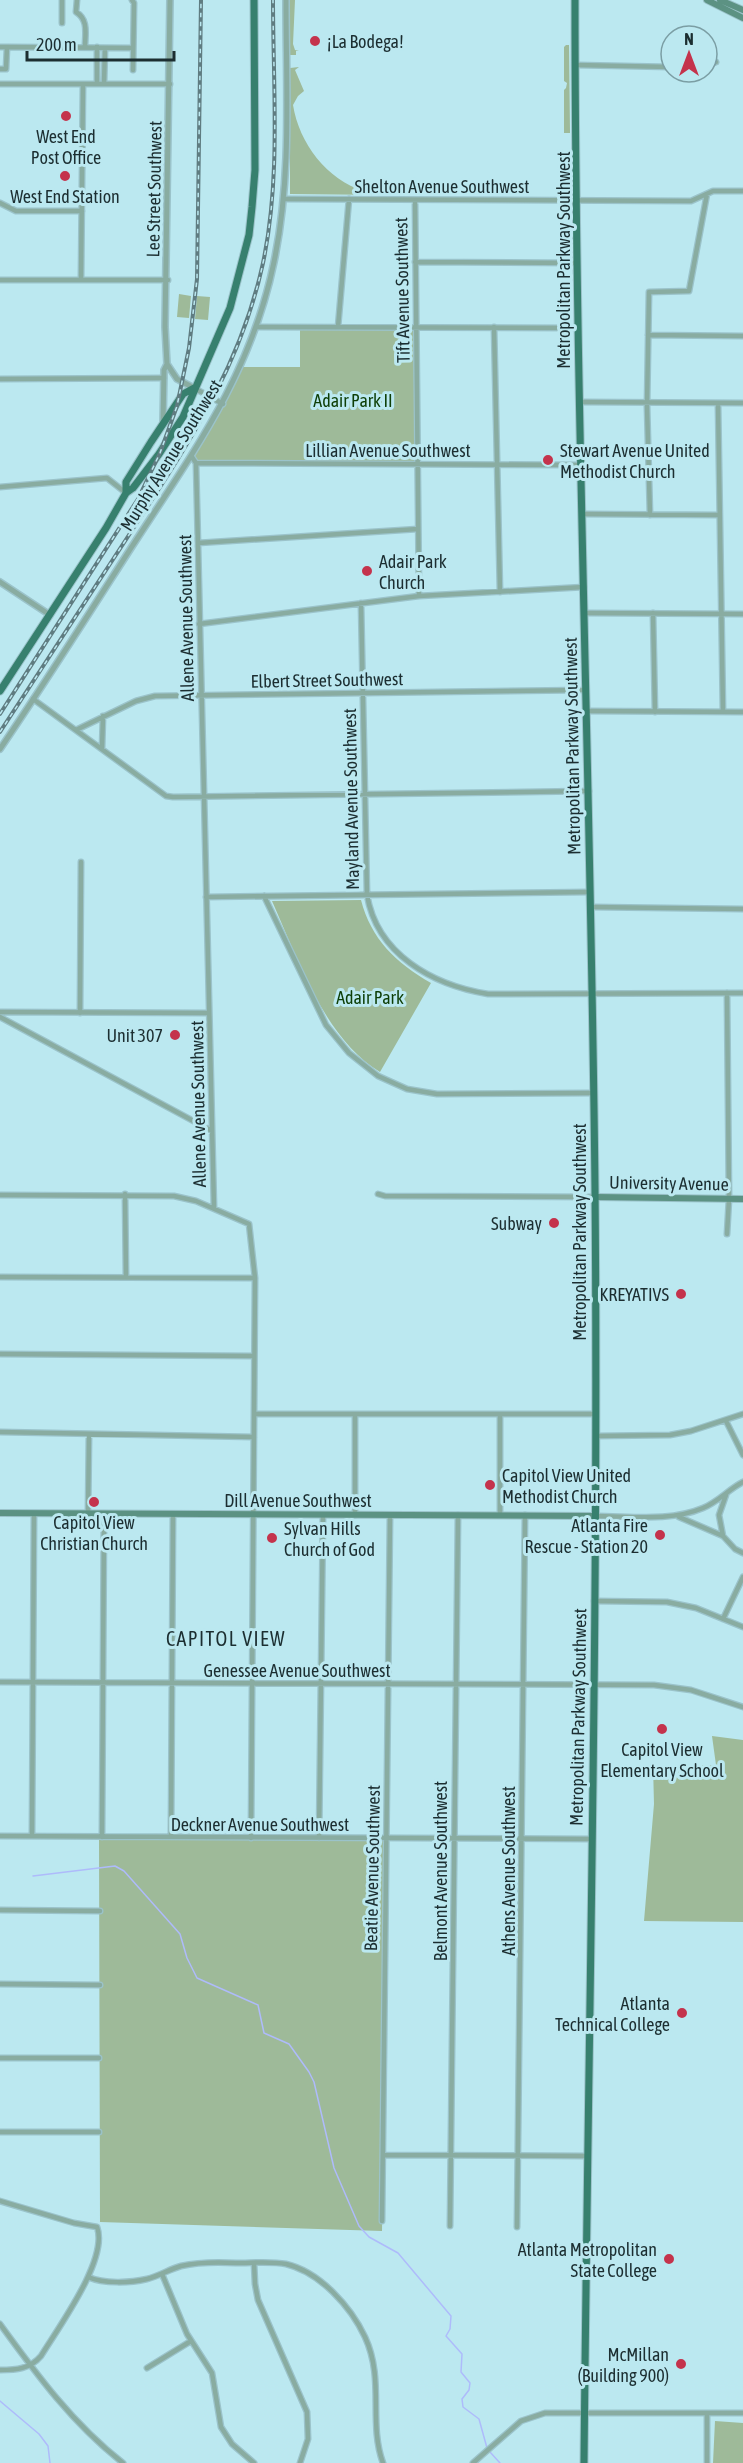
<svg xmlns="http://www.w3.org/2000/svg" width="743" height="2463" font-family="'Asap Condensed',sans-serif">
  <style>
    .green { fill: #9eba99 }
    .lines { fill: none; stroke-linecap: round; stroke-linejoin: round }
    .stream { stroke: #aebbfb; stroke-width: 1.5 }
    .minor-casing { stroke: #9bc3ca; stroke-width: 7 }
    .tertiary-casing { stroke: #9bc3ca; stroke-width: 8 }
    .secondary-casing { stroke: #9bc3ca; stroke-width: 8 }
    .primary-casing { stroke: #9bc3ca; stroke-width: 9 }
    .minor { stroke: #89aca1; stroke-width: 4.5 }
    .tertiary { stroke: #89aca1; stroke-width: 5 }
    .secondary { stroke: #5c9283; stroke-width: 6 }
    .primary { stroke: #37806e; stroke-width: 7 }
    .rail-casing { stroke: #5f7c81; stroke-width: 4 }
    .rail { stroke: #bbe8f0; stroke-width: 1.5; stroke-dasharray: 4.5; stroke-linecap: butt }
    .poi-dot { fill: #c4334c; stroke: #bbe8f0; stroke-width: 2 }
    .labels { text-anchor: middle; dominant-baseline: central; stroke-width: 6; stroke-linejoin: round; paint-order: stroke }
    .poi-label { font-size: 18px; fill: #1c2e31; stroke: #bbe8f0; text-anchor: end }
    .street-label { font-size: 18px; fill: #1c2e31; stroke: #bbe8f0 }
    .park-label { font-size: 18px; fill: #0d3e06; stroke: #bbe8f0 }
    .neighbourhood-label { font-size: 20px; letter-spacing: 1.5px; fill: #1c2e31; stroke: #bbe8f0 }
  </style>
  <rect width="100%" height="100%" fill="#bbe8f0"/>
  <path class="green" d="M290 0H295L293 44 295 50 299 51H296V55H290Z
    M566 45H569L570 133H564V90L566 88 567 83 564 81V47Z
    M299 67 295 70 304 91 298 96 293 105C299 143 327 180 364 191 372 193 380 193 387 195L290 194V68Z
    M179 294 191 296 189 318 177 317Z
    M197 296 210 297 208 320 195 319Z
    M300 327 416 328 418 464 196 463 192 457 241 367H300Z
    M361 900C371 939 396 963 431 983L380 1072C324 1038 298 959 272 901Z
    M712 1736 743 1740V1922L644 1921 654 1804 653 1765H716Z
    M99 1836 388 1840 382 2231 100 2222Z
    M715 2421 743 2423V2463H713Z"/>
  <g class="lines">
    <path class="stream" d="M33 1876 115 1866 124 1871 180 1934 187 1958 197 1978 258 2005 264 2033 289 2044 309 2072 314 2082 334 2168 359 2226 369 2237 398 2253 451 2316 450 2329 446 2336 462 2354 461 2372 470 2383 469 2390 462 2399 463 2407 479 2419 487 2448
      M0 2401 39 2434 48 2446 50 2463
      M490 2452 500 2463"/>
    <defs>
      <path id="minor" d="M77 0 76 12C89 20 85 34 85 47
        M132 0 134 3 133 70
        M62 23V0
        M0 47H7L6 69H0
        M7 47 133 48
        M97 47V84
        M707 64 716 62
        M576 65 671 67
        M0 84H170
        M104 84 105 48
        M284 199 691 201 713 191H743
        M415 200 419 596
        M0 203 16 211H82
        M415 262 577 263
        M0 280H168
        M81 280 83 84
        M257 327 578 328
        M338 327 349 199
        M494 327 500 592
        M648 335 743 336
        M0 379 164 378
        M194 388 223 404
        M579 402 743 403
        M718 403 723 712
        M192 457 196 463 214 1208
        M196 463 580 465
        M0 487 107 478 126 493
        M582 514 719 515
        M650 515 647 406 649 292 689 291 707 194
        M198 543 418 529
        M361 603 367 895C377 954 432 985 488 994L743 993
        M584 613 743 614
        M653 613 655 712
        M199 624 419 596 584 587
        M33 699 166 796 173 797 589 791
        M587 711 743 712
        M76 730 136 701 155 696 586 690
        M102 749 103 716
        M264 896 326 1025 349 1053 378 1076 407 1089 437 1094 594 1093
        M206 897 590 892
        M591 907 743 909
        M0 1012 209 1013
        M80 1013 81 862
        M0 1017 212 1131
        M125 1194 126 1277
        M378 1194 385 1196 595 1197
        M0 1195 174 1196 196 1201 249 1224 255 1278 251 1838
        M727 1234 729 1199 727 993
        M0 1277 255 1278
        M0 1354 254 1356
        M254 1414H595
        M500 1414V1515
        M726 1421 743 1455
        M0 1432 254 1437
        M596 1436 670 1435 691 1431 743 1414
        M88 1514 89 1434
        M355 1515V1414
        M595 1516C630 1516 670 1522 703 1508 718 1502 729 1489 743 1482
        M679 1517 723 1536 735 1549 743 1553
        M723 1536 719 1515 726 1495
        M594 1601 667 1602 696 1608 743 1627
        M723 1619 743 1577
        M0 1682 654 1685 691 1690 743 1707
        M0 1836 591 1839
        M32 1836 34 1514
        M102 1837 104 1514
        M171 1837 173 1514
        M319 1838 323 1515
        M0 1910 100 1911
        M0 1984 100 1985
        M0 2058H99
        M0 2132H99
        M383 2155 587 2156
        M0 2201 74 2223 97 2227C109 2259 58 2328 41 2356 30 2369 16 2370 0 2370
        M382 2221 390 1515
        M450 2226 458 1515
        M517 2227 525 1515
        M254 2263 255 2284 258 2300 307 2412 308 2439 300 2463
        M162 2274 187 2334 212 2373 221 2427 232 2444 254 2463
        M88 2277C104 2284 130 2283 147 2279 159 2276 170 2269 181 2266 199 2262 218 2262 236 2263 252 2263 271 2261 286 2264 320 2272 351 2307 365 2337 385 2380 368 2422 383 2463
        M0 2324C37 2375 73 2424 123 2463
        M147 2368 191 2341
        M473 2463 521 2421 545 2413H743
        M707 2463V2413"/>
      <path id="tertiary" d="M167 364 177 379 194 388
        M163 424 164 370 167 364 165 327 170 0
        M0 582 50 615
        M0 749C45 683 88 615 131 548 192 454 251 375 274 262 292 176 286 87 286 0"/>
      <path id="secondary" d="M707 0 743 18
        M720 0 743 10
        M595 1197 743 1199
        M0 1513 595 1516"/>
      <path id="primary" d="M575 0C575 396 591 792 595 1188 599 1613 588 2038 584 2463
        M126 493V482L151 442 183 394 194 388
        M0 691 106 528 126 493 133 488 159 454 183 417 230 308 249 235 252 207 255 170 254 0"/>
    </defs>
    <use href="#minor" class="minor-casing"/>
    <use href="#tertiary" class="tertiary-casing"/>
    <use href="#secondary" class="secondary-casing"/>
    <use href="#primary" class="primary-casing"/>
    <use href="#minor" class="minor"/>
    <use href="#tertiary" class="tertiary"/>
    <use href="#secondary" class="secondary"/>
    <use href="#primary" class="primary"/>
    <defs>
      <path id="rail" d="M0 714 138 499 160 453 177 406 189 348 197 279 201 0
        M0 732C43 667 85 602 127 538 185 448 240 370 263 263 281 178 273 87 273 0"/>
    </defs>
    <use href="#rail" class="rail-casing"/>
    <use href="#rail" class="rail"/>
  </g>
  <g class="poi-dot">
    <circle cx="315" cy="41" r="6"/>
    <circle cx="66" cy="116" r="6"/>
    <circle cx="65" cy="176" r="6"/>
    <circle cx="548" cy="460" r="6"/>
    <circle cx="367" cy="571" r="6"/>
    <circle cx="175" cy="1035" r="6"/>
    <circle cx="554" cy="1223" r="6"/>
    <circle cx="681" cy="1294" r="6"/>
    <circle cx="490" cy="1485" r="6"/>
    <circle cx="94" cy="1502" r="6"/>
    <circle cx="660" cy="1535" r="6"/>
    <circle cx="272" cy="1538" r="6"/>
    <circle cx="662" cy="1729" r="6"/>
    <circle cx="682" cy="2013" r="6"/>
    <circle cx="669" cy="2259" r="6"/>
    <circle cx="681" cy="2364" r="6"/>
  </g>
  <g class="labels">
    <g class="poi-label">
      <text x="327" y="41" text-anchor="start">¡La Bodega!</text>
      <text x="66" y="136" text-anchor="middle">West End<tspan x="66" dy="21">Post Office</tspan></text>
      <text x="65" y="196" text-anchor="middle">West End Station</text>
      <text x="560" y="450" text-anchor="start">Stewart Avenue United<tspan x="560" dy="21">Methodist Church</tspan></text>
      <text x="379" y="561" text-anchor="start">Adair Park<tspan x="379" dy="21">Church</tspan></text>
      <text x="163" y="1035">Unit 307</text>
      <text x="542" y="1223">Subway</text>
      <text x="669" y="1294">KREYATIVS</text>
      <text x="502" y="1475" text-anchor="start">Capitol View United<tspan x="502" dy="21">Methodist Church</tspan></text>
      <text x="94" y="1522" text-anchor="middle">Capitol View<tspan x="94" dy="21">Christian Church</tspan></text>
      <text x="648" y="1525">Atlanta Fire<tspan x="648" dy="21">Rescue - Station 20</tspan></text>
      <text x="284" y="1528" text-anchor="start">Sylvan Hills<tspan x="284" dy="21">Church of God</tspan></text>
      <text x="662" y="1749" text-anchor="middle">Capitol View<tspan x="662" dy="21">Elementary School</tspan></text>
      <text x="670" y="2003">Atlanta<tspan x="670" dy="21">Technical College</tspan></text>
      <text x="657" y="2249">Atlanta Metropolitan<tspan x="657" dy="21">State College</tspan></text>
      <text x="669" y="2354">McMillan<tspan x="669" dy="21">(Building 900)</tspan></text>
    </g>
    <g class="street-label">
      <text x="442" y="186">Shelton Avenue Southwest</text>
      <text transform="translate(154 189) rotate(-89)">Lee Street Southwest</text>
      <text transform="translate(563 260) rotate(-90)">Metropolitan Parkway Southwest</text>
      <text transform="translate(402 290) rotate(-91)">Tift Avenue Southwest</text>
      <text x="388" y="450">Lillian Avenue Southwest</text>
      <text transform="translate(171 455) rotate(-58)">Murphy Avenue Southwest</text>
      <text transform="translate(186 618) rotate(-91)">Allene Avenue Southwest</text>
      <text transform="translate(327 680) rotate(-1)">Elbert Street Southwest</text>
      <text transform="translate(572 746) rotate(-91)">Metropolitan Parkway Southwest</text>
      <text transform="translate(351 799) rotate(-91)">Mayland Avenue Southwest</text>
      <text transform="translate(198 1104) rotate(-91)">Allene Avenue Southwest</text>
      <text transform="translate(669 1183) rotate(1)">University Avenue</text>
      <text transform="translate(579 1232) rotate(-90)">Metropolitan Parkway Southwest</text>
      <text x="298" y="1500">Dill Avenue Southwest</text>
      <text x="297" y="1670">Genessee Avenue Southwest</text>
      <text transform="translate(578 1717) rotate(-89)">Metropolitan Parkway Southwest</text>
      <text x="260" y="1824">Deckner Avenue Southwest</text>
      <text transform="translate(372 1868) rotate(-89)">Beatie Avenue Southwest</text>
      <text transform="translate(440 1871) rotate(-90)">Belmont Avenue Southwest</text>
      <text transform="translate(508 1871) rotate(-90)">Athens Avenue Southwest</text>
    </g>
    <g class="park-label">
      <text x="353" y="400">Adair Park II</text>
      <text x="370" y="997">Adair Park</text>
    </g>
    <g class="neighbourhood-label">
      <text x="226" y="1638">CAPITOL VIEW</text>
    </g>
  </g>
  <g transform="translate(689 54)"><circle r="28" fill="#bbe8f0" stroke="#7b9ea4" stroke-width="1.5"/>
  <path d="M0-4.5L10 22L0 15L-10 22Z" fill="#c4334c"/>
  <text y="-9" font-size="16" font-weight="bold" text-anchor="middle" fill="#1c2e31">N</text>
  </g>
  <path d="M27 51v9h147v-9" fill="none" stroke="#1c2e31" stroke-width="3"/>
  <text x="36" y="51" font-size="18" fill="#1c2e31" stroke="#bbe8f0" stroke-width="4.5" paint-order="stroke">200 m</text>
</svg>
